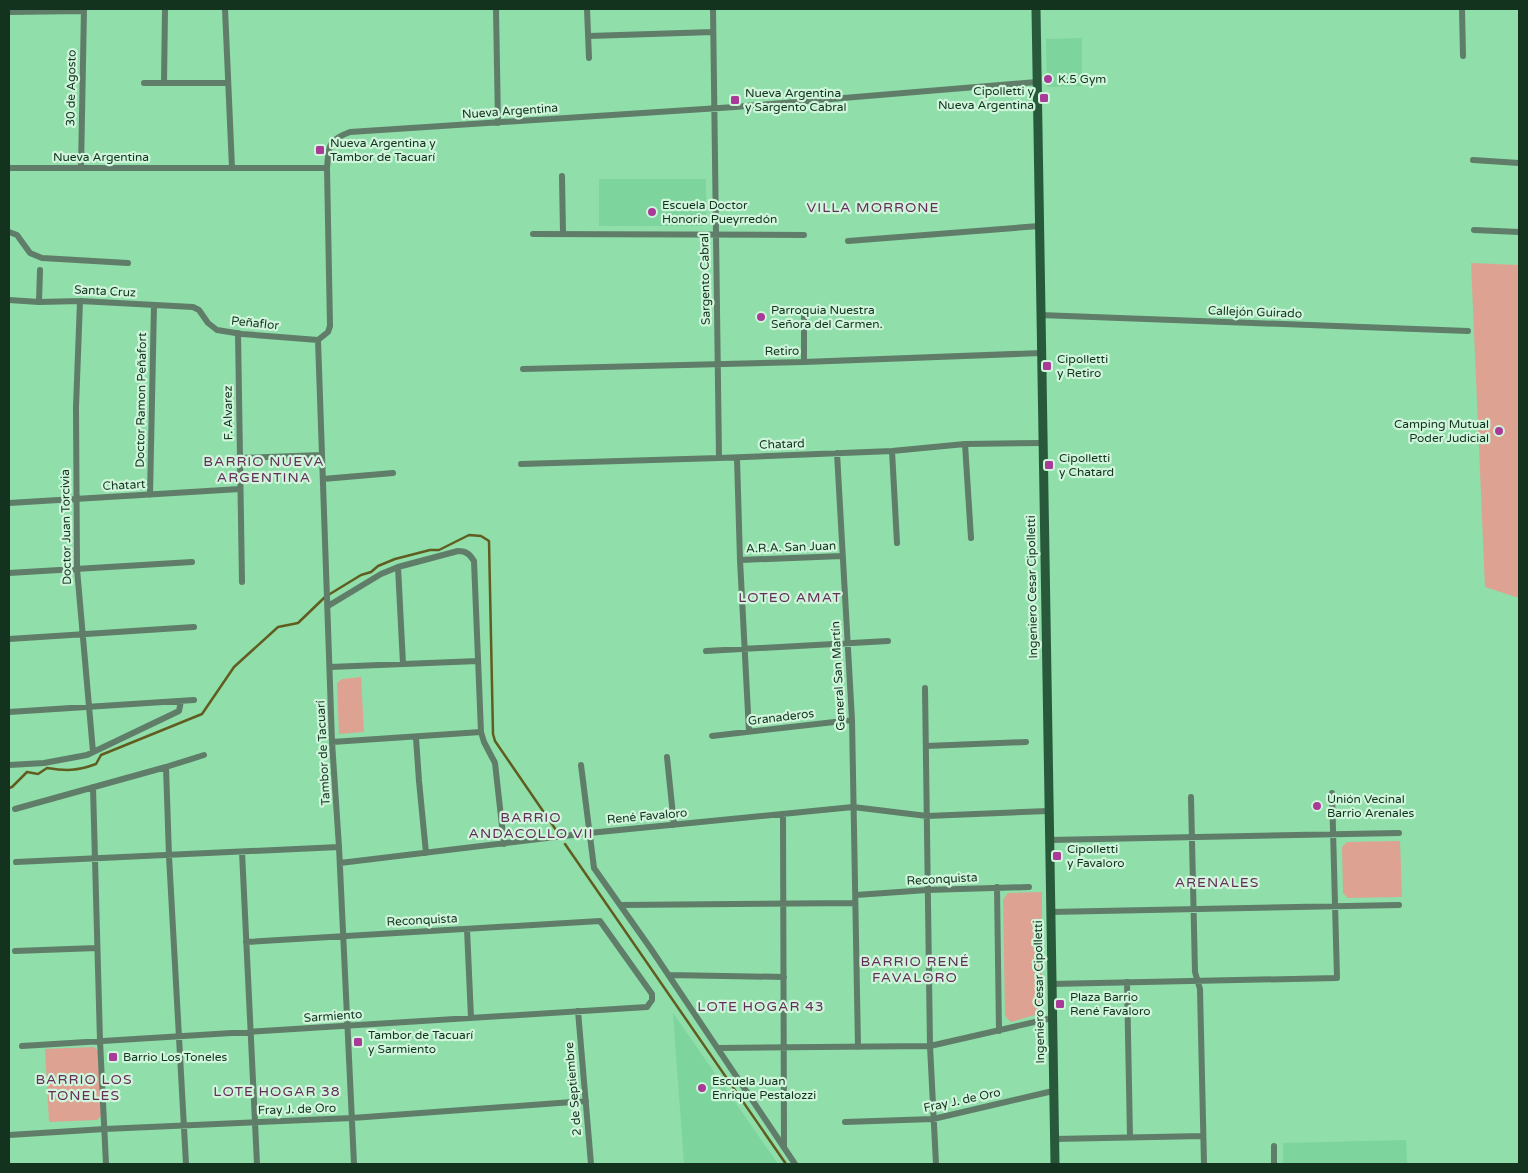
<svg xmlns="http://www.w3.org/2000/svg" width="1528" height="1173" font-family="'Varela Round',sans-serif">
  <style>
    .built { fill: #7dd49c }
    .green { fill: #dea292 }
    .lines { fill: none; stroke-linecap: round; stroke-linejoin: round }
    .stream { stroke: #615d20; stroke-width: 2.5 }
    .street { stroke: #5f7d68; stroke-width: 6 }
    .secondary { stroke: #29593b; stroke-width: 9 }
    .poi-dot { fill: #a93a98; stroke: #cff5da; stroke-width: 2 }
    .labels { text-anchor: middle; dominant-baseline: central; stroke-width: 4.5; stroke-linejoin: round; paint-order: stroke }
    .poi-label { font-size: 12px; fill: #13331f; stroke: #cff5da; text-anchor: start }
    .street-label { font-size: 12px; fill: #13331f; stroke: #cff5da }
    .neighbourhood-label { font-size: 14px; letter-spacing: 1px; fill: #642d5a; stroke: #cff5da }
  </style>
  <rect width="100%" height="100%" fill="#90deaa"/>
  <path class="built" d="M1082 38V86L1047 87 1046 39Z
    M599 179H706V226H599Z
    M673 1013 778 1164H684Z
    M1406 1140 1407 1164H1283V1143Z"/>
  <path class="green" d="M1471 263 1519 265V598L1485 587Z
    M361 677 364 732 339 734 337 683 342 679Z
    M1400 841 1402 897 1348 898 1343 893 1342 847 1347 842Z
    M1042 892V1013L1011 1022 1005 1016 1003 900 1008 893Z
    M94 1047 98 1051 102 1115 97 1120 49 1122 45 1049Z"/>
  <g class="lines">
    <path class="stream" d="M9 788 12 787 27 772 38 774 47 768C66 771 77 771 96 764L101 755 202 714 234 667 278 627 298 623 325 597 361 575 371 572 378 566 395 559 430 550H439L469 535 481 536 489 541 493 734 495 741 556 830
      M565 844 786 1164"/>
    <path class="street" d="M225 9 232 168
      M496 9 498 123
      M587 9 589 58
      M713 9 719 458
      M1462 9 1463 56
      M9 12 84 11
      M589 36 713 32
      M144 83H228
      M164 83 165 9
      M1473 160 1519 163
      M9 168H327C329 145 328 140 350 132L735 107 1037 82
      M81 168 84 9
      M562 176 563 234
      M1474 230 1519 232
      M9 232 17 235 30 253 42 258 128 263
      M533 234 804 235
      M848 241 1039 226
      M9 300 39 302 80 301 193 307 199 310 208 323 217 330 242 334 318 340
      M80 301 76 407 77 569 93 752
      M39 302 40 270
      M804 309V362
      M1040 315 1468 331
      M238 333 242 582
      M318 340 332 742 339 847 354 1164
      M318 340 328 332 330 326 327 168
      M523 369 804 362 1041 353
      M965 444 971 538
      M892 451 897 543
      M837 453 852 720 858 1047
      M240 458 322 455
      M737 458 740 560 749 732
      M521 464 719 458 892 451 965 444 1042 443
      M323 479 393 473
      M150 495 154 305
      M9 503 240 489
      M740 560 842 556
      M398 567 403 664
      M9 573 192 562
      M328 606 381 574 398 567 458 551C467 551 470 555 474 561L481 732 484 742 495 763 504 844
      M9 639 194 627
      M706 651 888 641
      M330 667 478 661
      M925 688 930 1046 936 1164
      M9 712 194 700
      M712 736 852 720
      M416 738 419 781 426 853
      M332 742 481 732
      M926 746 1026 742
      M667 757 674 825
      M9 765 44 763 87 755 179 711 181 701
      M581 765 594 868 651 949 795 1164
      M166 767 169 856 186 1164
      M93 787 100 1041 106 1164
      M1191 797 1195 972 1200 989 1204 1164
      M15 809 166 767 204 755
      M783 814 784 1147
      M1049 840 1399 833
      M242 852 257 1164
      M16 862 339 847
      M340 863 589 833 853 807 927 816 1048 811
      M997 887 999 1031
      M856 895 927 890 1029 887
      M620 905 855 903
      M1050 912 1399 905
      M467 929 471 1018
      M15 951 97 948
      M669 975 784 977
      M1127 982 1130 1137
      M1051 984 1337 978 1332 793
      M578 1011 591 1164
      M22 1046 647 1007 652 1000V994L600 921 246 942
      M718 1048 930 1046 1052 1018
      M845 1122 933 1119 1053 1091
      M9 1135 105 1129 352 1118 586 1101
      M1054 1139 1203 1136
      M1274 1146V1164"/>
    <path class="secondary" d="M1036 9 1055 1164"/>
  </g>
  <g class="poi-dot">
    <circle cx="1048" cy="79" r="5"/>
    <rect x="1039" y="93" width="10" height="10" rx="2.5"/>
    <rect x="730" y="95" width="10" height="10" rx="2.5"/>
    <rect x="315" y="145" width="10" height="10" rx="2.5"/>
    <circle cx="652" cy="212" r="5"/>
    <circle cx="761" cy="317" r="5"/>
    <rect x="1042" y="361" width="10" height="10" rx="2.5"/>
    <circle cx="1499" cy="431" r="5"/>
    <rect x="1044" y="460" width="10" height="10" rx="2.5"/>
    <circle cx="1317" cy="806" r="5"/>
    <rect x="1052" y="851" width="10" height="10" rx="2.5"/>
    <rect x="1055" y="999" width="10" height="10" rx="2.5"/>
    <rect x="353" y="1037" width="10" height="10" rx="2.5"/>
    <rect x="108" y="1052" width="10" height="10" rx="2.5"/>
    <circle cx="702" cy="1088" r="5"/>
  </g>
  <g class="labels">
    <g class="poi-label">
      <text x="1058" y="79">K.5 Gym</text>
      <text x="1034" y="91" text-anchor="end">Cipolletti y<tspan x="1034" dy="14">Nueva Argentina</tspan></text>
      <text x="745" y="93">Nueva Argentina<tspan x="745" dy="14">y Sargento Cabral</tspan></text>
      <text x="330" y="143">Nueva Argentina y<tspan x="330" dy="14">Tambor de Tacuarí</tspan></text>
      <text x="662" y="205">Escuela Doctor<tspan x="662" dy="14">Honorio Pueyrredón</tspan></text>
      <text x="771" y="310">Parroquia Nuestra<tspan x="771" dy="14">Señora del Carmen.</tspan></text>
      <text x="1057" y="359">Cipolletti<tspan x="1057" dy="14">y Retiro</tspan></text>
      <text x="1489" y="424" text-anchor="end">Camping Mutual<tspan x="1489" dy="14">Poder Judicial</tspan></text>
      <text x="1059" y="458">Cipolletti<tspan x="1059" dy="14">y Chatard</tspan></text>
      <text x="1327" y="799">Unión Vecinal<tspan x="1327" dy="14">Barrio Arenales</tspan></text>
      <text x="1067" y="849">Cipolletti<tspan x="1067" dy="14">y Favaloro</tspan></text>
      <text x="1070" y="997">Plaza Barrio<tspan x="1070" dy="14">René Favaloro</tspan></text>
      <text x="368" y="1035">Tambor de Tacuarí<tspan x="368" dy="14">y Sarmiento</tspan></text>
      <text x="123" y="1057">Barrio Los Toneles</text>
      <text x="712" y="1081">Escuela Juan<tspan x="712" dy="14">Enrique Pestalozzi</tspan></text>
    </g>
    <g class="street-label">
      <text transform="translate(71 88) rotate(-89)">30 de Agosto</text>
      <text transform="translate(510 111) rotate(-4)">Nueva Argentina</text>
      <text x="101" y="157">Nueva Argentina</text>
      <text transform="translate(705 279) rotate(-91)">Sargento Cabral</text>
      <text transform="translate(105 291) rotate(3)">Santa Cruz</text>
      <text transform="translate(1255 312) rotate(2)">Callejón Guirado</text>
      <text transform="translate(255 323) rotate(6)">Peñaflor</text>
      <text transform="translate(782 351) rotate(-1)">Retiro</text>
      <text transform="translate(141 400) rotate(-89)">Doctor Ramon Peñafort</text>
      <text transform="translate(228 413) rotate(-91)">F. Alvarez</text>
      <text transform="translate(782 444) rotate(-2)">Chatard</text>
      <text transform="translate(124 485) rotate(-3)">Chatart</text>
      <text transform="translate(66 527) rotate(-91)">Doctor Juan Torcivia</text>
      <text transform="translate(791 547) rotate(-2)">A.R.A. San Juan</text>
      <text transform="translate(1032 587) rotate(-91)">Ingeniero Cesar Cipolletti</text>
      <text transform="translate(838 676) rotate(-93)">General San Martín</text>
      <text transform="translate(781 717) rotate(-7)">Granaderos</text>
      <text transform="translate(323 753) rotate(-93)">Tambor de Tacuarí</text>
      <text transform="translate(647 816) rotate(-5)">René Favaloro</text>
      <text transform="translate(942 879) rotate(-3)">Reconquista</text>
      <text transform="translate(422 920) rotate(-3)">Reconquista</text>
      <text transform="translate(1039 992) rotate(-91)">Ingeniero Cesar Cipolletti</text>
      <text transform="translate(333 1016) rotate(-4)">Sarmiento</text>
      <text transform="translate(573 1089) rotate(-95)">2 de Septiembre</text>
      <text transform="translate(962 1100) rotate(-12)">Fray J. de Oro</text>
      <text transform="translate(297 1109) rotate(-2)">Fray J. de Oro</text>
    </g>
    <g class="neighbourhood-label">
      <text x="873" y="207">VILLA MORRONE</text>
      <text x="264" y="461">BARRIO NUEVA<tspan x="264" dy="16">ARGENTINA</tspan></text>
      <text x="790" y="597">LOTEO AMAT</text>
      <text x="531" y="817">BARRIO<tspan x="531" dy="16">ANDACOLLO VII</tspan></text>
      <text x="1217" y="882">ARENALES</text>
      <text x="915" y="961">BARRIO RENÉ<tspan x="915" dy="16">FAVALORO</tspan></text>
      <text x="761" y="1006">LOTE HOGAR 43</text>
      <text x="84" y="1079">BARRIO LOS<tspan x="84" dy="16">TONELES</tspan></text>
      <text x="277" y="1091">LOTE HOGAR 38</text>
    </g>
  </g>
  <rect width="1528" height="1173" fill="none" stroke="#13331f" stroke-width="20"/>
</svg>
